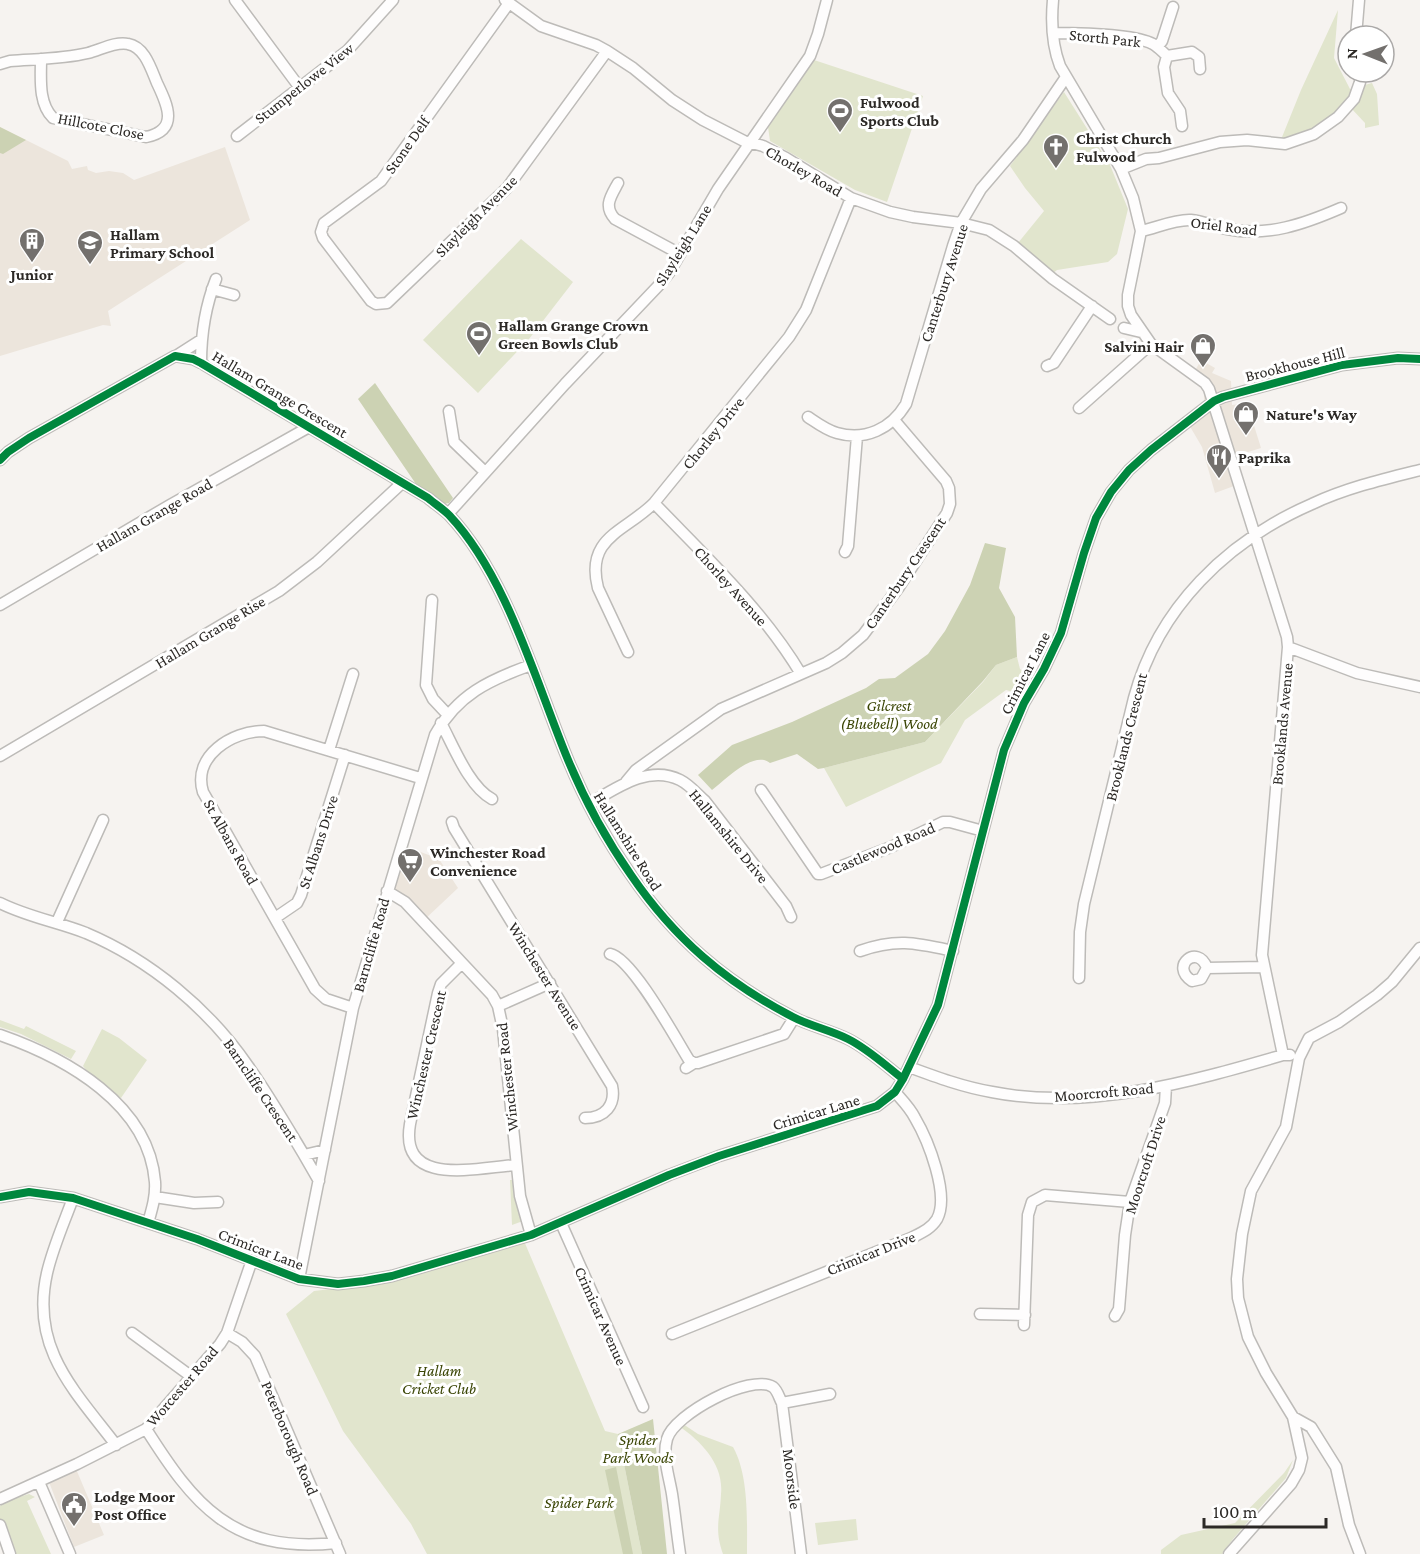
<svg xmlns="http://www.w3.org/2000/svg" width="1420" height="1554" font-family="'Crimson Pro',serif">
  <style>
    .built { fill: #ece5dc }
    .green { fill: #e1e5cd }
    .forest { fill: #ccd2b3 }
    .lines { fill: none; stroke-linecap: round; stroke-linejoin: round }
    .minor-casing { stroke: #bdbbb8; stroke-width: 13 }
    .minor { stroke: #fefdfd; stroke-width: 10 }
    .cycleway-casing { stroke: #fff; stroke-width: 11 }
    .cycleway { stroke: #00873e; stroke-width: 8 }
    .labels { text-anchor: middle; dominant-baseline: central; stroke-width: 6; stroke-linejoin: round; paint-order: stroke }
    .street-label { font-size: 16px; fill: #2c2926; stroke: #fff }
    .poi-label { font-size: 16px; font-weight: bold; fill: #2c2926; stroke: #fff; text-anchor: start }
    .park-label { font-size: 16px; font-style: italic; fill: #3a4504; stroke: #fff }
  </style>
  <rect width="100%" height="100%" fill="#f6f3f0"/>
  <path class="built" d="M0 127 68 161 72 169 87 166 88 170 96 173 109 171 123 173 134 180 225 147 250 220 108 311 111 326 103 325 0 356Z
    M1201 360 1215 368 1212 373 1231 381 1232 405 1247 403 1261 448 1229 458 1234 486 1215 493 1202 447 1185 418 1204 402V390L1191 378Z
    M400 844 439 859 458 888 423 921 387 891Z
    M76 1469 104 1535 74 1547 49 1482Z"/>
  <path class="green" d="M1338 10 1334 58 1350 89 1372 83 1377 94 1379 125 1365 128V123L1350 107 1341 119 1278 147 1301 90Z
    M814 60 923 96 887 202 855 190 770 141 768 127Z
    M1064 92 1110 165 1128 209 1117 254 1108 262 1057 270 1052 274 1018 243 1044 211 1025 188 1010 166Z
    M521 239 573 282 529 339 478 393 423 340Z
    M1017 657 1020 669 1029 675 1017 693 1006 690 965 720 941 763 846 807 824 768 925 742 983 682 996 665Z
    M0 1020 24 1029 26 1026 76 1051 71 1059 21 1034 0 1027Z
    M102 1029 119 1038 147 1060 121 1098 91 1076 83 1066Z
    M510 1180H513L523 1221 512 1225Z
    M524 1241 605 1431 618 1434 642 1554H427L411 1524 343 1431 286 1314 314 1291 382 1283Z
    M683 1424 698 1434 733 1447C749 1475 747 1522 747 1554H723C714 1528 720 1520 721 1494 724 1465 702 1442 679 1426Z
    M1293 1460 1286 1478 1233 1539 1222 1554H1161V1550L1181 1535 1235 1523 1284 1473Z
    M29 1494 35 1497 27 1501 51 1554H10L0 1525V1506L6 1501Z
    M856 1519 858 1540 818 1545 815 1523Z"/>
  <path class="forest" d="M0 127 26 140 3 154 0 153Z
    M375 383 453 498 449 503 444 504 418 487 358 399Z
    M985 543 1006 548 999 588 1015 617 1017 657 996 665 983 681 925 742 824 768 818 769 797 754 770 763C754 750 726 779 712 790L698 775 732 745 792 722 866 688 879 679 895 678 928 654 945 631 970 585Z
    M653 1419 667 1554H642L618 1434Z
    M616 1467 633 1554H623L605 1470Z"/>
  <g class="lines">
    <defs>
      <path id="minor" d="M235 0 300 88
        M505 0 541 26 596 45 607 51 633 68 672 100 703 120 744 141 763 146 786 158 851 198 890 212 913 217 961 223 989 230 1014 246 1053 279 1110 319
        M1053 0C1051 22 1052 45 1060 66L1121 169 1133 198 1141 231 1128 295V306L1131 315 1151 344 1205 383 1209 389 1287 637 1288 647 1262 955 1283 1055
        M509 3 381 181 324 223 321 232 323 238 371 301 376 304 387 303 507 188 607 51
        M1053 33C1075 33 1134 34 1153 44 1158 47 1163 52 1167 56L1192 52 1199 57 1200 69
        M1356 36 1359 0
        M1157 47 1162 41 1173 7
        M1167 56 1164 67 1168 93 1180 111 1182 126
        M0 64 10 61C36 59 63 59 88 53 100 50 116 41 128 44 145 47 151 69 157 83 167 104 180 130 146 137L53 118C38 103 41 78 41 59
        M237 136 347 51 393 0
        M1121 169 1146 159 1159 158 1220 142 1247 140 1285 144 1314 134 1338 117 1354 99 1360 82V72
        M618 183C611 196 603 206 615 219L680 254
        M1141 231C1156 228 1175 219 1191 220 1203 221 1215 227 1227 229 1268 237 1304 224 1341 208
        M212 289 234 295
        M1124 328 1141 332
        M176 356 201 340
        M201 363C201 334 205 307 216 279
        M1047 366 1054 363 1092 306
        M1079 408 1151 344
        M449 411 454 442 485 472
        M808 417C817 423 826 430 837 433 865 441 891 429 906 404L953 246 961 223 981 189 1023 140 1066 77
        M0 460 8 452 29 438 175 356 193 359 201 363 428 498C435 504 443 509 449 515 506 575 535 679 566 755 583 797 605 838 631 875 674 938 725 982 793 1017 810 1026 830 1030 848 1039 868 1049 885 1065 903 1079
        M654 503C706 557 762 609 801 674
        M448 514 565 384 661 283 669 273 718 189 810 56 818 34 827 0
        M845 552 848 546 857 436
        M432 600 426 685 433 699 448 715
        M0 605 170 505 309 427
        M1288 647 1357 673 1420 687
        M628 652 598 588C585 537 625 532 654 503L789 337 806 310 851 198
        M441 723C453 745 469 787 492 799
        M329 750 353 674
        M0 756 279 591 317 562 402 483
        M626 782 636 770 721 709 826 663 842 653 863 635 899 587 947 513 950 504 949 488 946 481 894 420
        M761 790 818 874H821L891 847 943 822H950L983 831
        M589 804C615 789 648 764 680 780 690 785 697 794 705 801L786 906 791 917
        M452 822 454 828 612 1086C616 1105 605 1118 585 1118
        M387 891 405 902 492 995 498 1006 503 1029 520 1196 531 1235
        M0 903C28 917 58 922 86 933 150 960 209 1009 248 1066 268 1094 286 1125 304 1155L325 1150
        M275 918 297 903 301 895 345 755
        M57 922 103 820
        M860 951C897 938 916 943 953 951
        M610 954C632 958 676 1039 689 1060L694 1063
        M462 963 441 984 438 993 410 1124C399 1189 479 1167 516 1165
        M1207 968C1198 943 1169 966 1192 981L1201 979 1207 968 1263 967
        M1079 978 1080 932 1084 904 1134 698C1158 608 1227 541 1312 504 1346 488 1384 479 1420 470
        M498 1006 550 983
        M353 1008 326 999 315 989 203 792C192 756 232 731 264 731L420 778
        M0 1035C66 1058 149 1104 155 1182 156 1196 152 1209 148 1223
        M909 1067C936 1077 963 1087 992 1092 1089 1111 1190 1082 1283 1055H1290
        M686 1068 694 1063H698L784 1034 794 1018
        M304 1155 319 1181
        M0 1197 29 1192 73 1198 197 1239 299 1279 338 1284 364 1281 392 1276 531 1235 669 1175 719 1156 877 1106 895 1092 903 1079 938 1005 1004 750 1024 703 1044 669 1061 633 1084 553 1096 518 1111 492 1129 470 1151 450 1214 401 1223 397 1342 365 1398 358 1420 359
        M155 1197 194 1203 218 1202
        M73 1198C64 1223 53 1247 47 1273 30 1348 74 1390 116 1445
        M561 1223 643 1407
        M299 1279 353 1008 435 735C457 695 489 680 531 665
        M980 1314 1025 1315
        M1115 1316 1119 1309 1125 1235 1130 1202 1165 1103 1166 1086
        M1024 1325 1028 1215 1032 1202 1045 1195 1130 1202
        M132 1333 192 1377
        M227 1333 242 1342 255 1356 340 1554
        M672 1334 911 1238C921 1233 931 1229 937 1219 950 1195 928 1140 915 1118 910 1108 902 1100 895 1092
        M782 1403 830 1394
        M1293 1417 1311 1427 1336 1467 1349 1525 1360 1554
        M146 1429C193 1503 231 1554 336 1543
        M39 1482 70 1554
        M0 1499 77 1464 146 1429 220 1344 227 1333 252 1260
        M0 1525 10 1554
        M680 1554C677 1534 675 1514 672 1494 669 1476 662 1457 667 1439 674 1414 751 1373 773 1387 778 1391 779 1398 782 1403L801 1554
        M1229 1554 1291 1484 1299 1470 1302 1458 1293 1417 1266 1373 1248 1337 1238 1298 1237 1279 1242 1234 1251 1191 1286 1127 1299 1058 1309 1038 1339 1022 1377 995 1392 982 1420 948"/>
    </defs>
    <use href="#minor" class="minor-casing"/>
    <use href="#minor" class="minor"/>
    <defs>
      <path id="cycleway" d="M0 460 8 452 29 438 175 356 193 359 201 363 428 498C435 504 443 509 449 515 506 575 535 679 566 755 583 797 605 838 631 875 674 938 725 982 793 1017 810 1026 830 1030 848 1039 868 1049 885 1065 903 1079
        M0 1197 29 1192 73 1198 197 1239 299 1279 338 1284 364 1281 392 1276 531 1235 669 1175 719 1156 877 1106 895 1092 903 1079 938 1005 1004 750 1024 703 1044 669 1061 633 1084 553 1096 518 1111 492 1129 470 1151 450 1214 401 1223 397 1342 365 1398 358 1420 359"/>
    </defs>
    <use href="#cycleway" class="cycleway-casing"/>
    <use href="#cycleway" class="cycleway"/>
  </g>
  <defs>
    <symbol id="stadium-pin" viewBox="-11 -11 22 30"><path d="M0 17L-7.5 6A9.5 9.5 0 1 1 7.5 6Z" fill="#73706d" stroke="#fff"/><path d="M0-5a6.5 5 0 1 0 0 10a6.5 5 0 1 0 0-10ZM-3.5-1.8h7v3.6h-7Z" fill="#fff"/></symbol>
    <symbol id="church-pin" viewBox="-11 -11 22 30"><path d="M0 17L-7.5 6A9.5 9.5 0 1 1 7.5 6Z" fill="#73706d" stroke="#fff"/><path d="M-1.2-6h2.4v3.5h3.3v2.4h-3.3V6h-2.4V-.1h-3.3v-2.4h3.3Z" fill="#fff"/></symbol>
    <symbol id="building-pin" viewBox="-11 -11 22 30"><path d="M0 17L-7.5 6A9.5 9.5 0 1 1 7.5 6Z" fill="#73706d" stroke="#fff"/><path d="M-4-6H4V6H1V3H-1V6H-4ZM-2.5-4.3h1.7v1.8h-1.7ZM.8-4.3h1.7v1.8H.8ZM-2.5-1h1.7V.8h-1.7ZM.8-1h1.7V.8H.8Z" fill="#fff"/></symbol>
    <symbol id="school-pin" viewBox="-11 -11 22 30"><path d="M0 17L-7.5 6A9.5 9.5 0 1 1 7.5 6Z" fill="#73706d" stroke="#fff"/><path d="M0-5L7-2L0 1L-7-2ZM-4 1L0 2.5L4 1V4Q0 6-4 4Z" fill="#fff"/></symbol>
    <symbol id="shop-pin" viewBox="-11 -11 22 30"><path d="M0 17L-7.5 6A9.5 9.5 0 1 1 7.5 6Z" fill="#73706d" stroke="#fff"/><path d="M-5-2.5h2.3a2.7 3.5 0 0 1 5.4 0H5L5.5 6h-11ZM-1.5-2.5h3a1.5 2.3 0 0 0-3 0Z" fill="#fff"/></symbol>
    <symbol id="restaurant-pin" viewBox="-11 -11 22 30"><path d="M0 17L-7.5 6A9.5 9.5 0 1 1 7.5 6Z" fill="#73706d" stroke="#fff"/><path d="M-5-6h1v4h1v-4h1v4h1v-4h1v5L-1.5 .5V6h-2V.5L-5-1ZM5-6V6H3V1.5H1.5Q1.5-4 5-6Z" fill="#fff"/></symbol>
    <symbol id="supermarket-pin" viewBox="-11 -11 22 30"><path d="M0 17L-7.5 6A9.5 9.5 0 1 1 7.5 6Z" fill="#73706d" stroke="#fff"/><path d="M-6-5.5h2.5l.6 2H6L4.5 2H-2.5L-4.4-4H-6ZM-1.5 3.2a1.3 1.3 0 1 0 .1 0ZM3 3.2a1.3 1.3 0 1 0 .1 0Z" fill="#fff"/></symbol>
    <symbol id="civic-pin" viewBox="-11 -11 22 30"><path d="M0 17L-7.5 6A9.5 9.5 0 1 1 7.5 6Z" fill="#73706d" stroke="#fff"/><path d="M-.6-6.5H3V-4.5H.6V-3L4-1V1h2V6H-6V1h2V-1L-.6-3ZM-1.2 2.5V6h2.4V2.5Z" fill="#fff"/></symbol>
  </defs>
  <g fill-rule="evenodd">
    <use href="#stadium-pin" x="825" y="96" width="30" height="40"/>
    <use href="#church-pin" x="1041" y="132" width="30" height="40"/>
    <use href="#building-pin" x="17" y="226" width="30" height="40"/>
    <use href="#school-pin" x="75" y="228" width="30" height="40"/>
    <use href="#stadium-pin" x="464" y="319" width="30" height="40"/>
    <use href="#shop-pin" x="1188" y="331" width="30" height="40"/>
    <use href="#shop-pin" x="1231" y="399" width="30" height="40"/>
    <use href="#restaurant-pin" x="1204" y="442" width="30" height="40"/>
    <use href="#supermarket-pin" x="395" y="846" width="30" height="40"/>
    <use href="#civic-pin" x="59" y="1490" width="30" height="40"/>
  </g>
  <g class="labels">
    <g class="street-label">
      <text transform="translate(1105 38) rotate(6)">Storth Park</text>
      <text transform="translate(304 83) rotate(-38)">Stumperlowe View</text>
      <text transform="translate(101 126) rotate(11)">Hillcote Close</text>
      <text transform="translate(407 145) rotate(-55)">Stone Delf</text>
      <text transform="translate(804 171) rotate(30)">Chorley Road</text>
      <text transform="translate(476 216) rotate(-45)">Slayleigh Avenue</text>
      <text transform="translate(1224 226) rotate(7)">Oriel Road</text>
      <text transform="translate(683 245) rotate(-58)">Slayleigh Lane</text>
      <text transform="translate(944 283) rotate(-72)">Canterbury Avenue</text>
      <text transform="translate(1295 364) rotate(-14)">Brookhouse Hill</text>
      <text transform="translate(280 394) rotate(31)">Hallam Grange Crescent</text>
      <text transform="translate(713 433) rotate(-51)">Chorley Drive</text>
      <text transform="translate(154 515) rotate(-30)">Hallam Grange Road</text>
      <text transform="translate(905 573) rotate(-56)">Canterbury Crescent</text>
      <text transform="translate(731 586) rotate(48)">Chorley Avenue</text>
      <text transform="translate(210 632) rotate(-31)">Hallam Grange Rise</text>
      <text transform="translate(1025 673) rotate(-63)">Crimicar Lane</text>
      <text transform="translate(1282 724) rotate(-85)">Brooklands Avenue</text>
      <text transform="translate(1126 737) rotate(-76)">Brooklands Crescent</text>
      <text transform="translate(729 836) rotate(51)">Hallamshire Drive</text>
      <text transform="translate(628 841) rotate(58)">Hallamshire Road</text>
      <text transform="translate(231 842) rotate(61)">St Albans Road</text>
      <text transform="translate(318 842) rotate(-72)">St Albans Drive</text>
      <text transform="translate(883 848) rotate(-23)">Castlewood Road</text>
      <text transform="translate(371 945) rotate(-74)">Barncliffe Road</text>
      <text transform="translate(545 976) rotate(58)">Winchester Avenue</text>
      <text transform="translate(426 1055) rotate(-77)">Winchester Crescent</text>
      <text transform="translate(507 1077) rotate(-96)">Winchester Road</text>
      <text transform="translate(261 1090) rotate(56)">Barncliffe Crescent</text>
      <text transform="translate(1104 1092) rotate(-5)">Moorcroft Road</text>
      <text transform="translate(816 1112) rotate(-17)">Crimicar Lane</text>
      <text transform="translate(1145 1165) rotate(-72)">Moorcroft Drive</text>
      <text transform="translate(261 1249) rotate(21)">Crimicar Lane</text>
      <text transform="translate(871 1253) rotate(-22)">Crimicar Drive</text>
      <text transform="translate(601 1316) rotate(66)">Crimicar Avenue</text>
      <text transform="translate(182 1386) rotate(-49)">Worcester Road</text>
      <text transform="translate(290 1438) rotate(67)">Peterborough Road</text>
      <text transform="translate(792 1479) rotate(83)">Moorside</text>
    </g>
    <g class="poi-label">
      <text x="860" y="102">Fulwood<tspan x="860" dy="18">Sports Club</tspan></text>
      <text x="1076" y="138">Christ Church<tspan x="1076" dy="18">Fulwood</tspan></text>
      <text x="110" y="234">Hallam<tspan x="110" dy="18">Primary School</tspan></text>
      <text x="32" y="274" text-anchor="middle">Junior</text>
      <text x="498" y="325">Hallam Grange Crown<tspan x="498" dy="18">Green Bowls Club</tspan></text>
      <text x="1184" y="346" text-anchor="end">Salvini Hair</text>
      <text x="1266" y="414">Nature's Way</text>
      <text x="1238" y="457">Paprika</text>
      <text x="430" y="852">Winchester Road<tspan x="430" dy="18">Convenience</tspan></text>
      <text x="94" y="1496">Lodge Moor<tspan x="94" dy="18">Post Office</tspan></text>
    </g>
    <g class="park-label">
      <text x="889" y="705">Gilcrest<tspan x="889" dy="18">(Bluebell) Wood</tspan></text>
      <text x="439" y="1370">Hallam<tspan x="439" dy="18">Cricket Club</tspan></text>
      <text x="638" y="1439">Spider<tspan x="638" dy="18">Park Woods</tspan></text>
      <text x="579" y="1502">Spider Park</text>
    </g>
  </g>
  <g transform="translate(1366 54) rotate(271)"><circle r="28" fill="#ffffff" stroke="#aba9a8" stroke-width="1.5"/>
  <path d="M0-4.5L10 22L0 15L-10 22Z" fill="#73706d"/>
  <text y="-9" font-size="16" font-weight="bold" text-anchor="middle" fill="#2c2926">N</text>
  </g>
  <path d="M1204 1518v9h122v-9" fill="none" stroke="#2c2926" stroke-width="3"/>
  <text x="1213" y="1518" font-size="18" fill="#2c2926" stroke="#ffffff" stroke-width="4.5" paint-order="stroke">100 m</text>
</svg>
